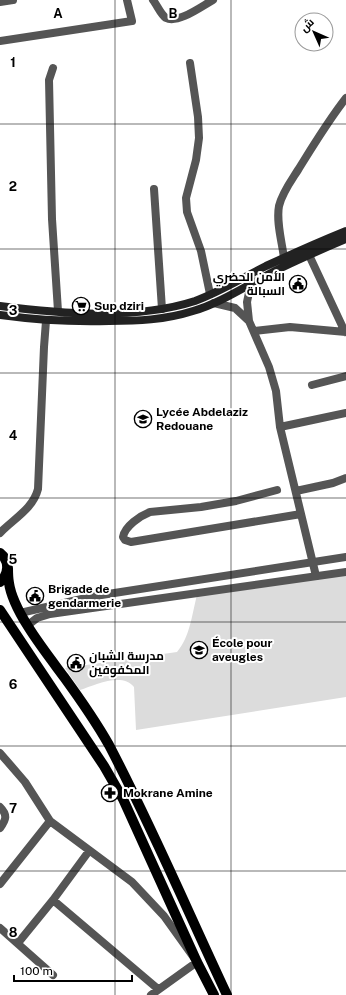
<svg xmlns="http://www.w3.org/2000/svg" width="346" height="995" font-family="'Public Sans',Cairo,sans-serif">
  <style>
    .green { fill: #dcdcdc }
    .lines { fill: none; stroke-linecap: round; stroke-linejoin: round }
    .minor { stroke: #555; stroke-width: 8 }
    .tertiary { stroke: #555; stroke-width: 8 }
    .secondary { stroke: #222; stroke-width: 8 }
    .primary { stroke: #000; stroke-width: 10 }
    .grid { fill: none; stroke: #000; stroke-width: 1; stroke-opacity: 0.55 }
    .labels { text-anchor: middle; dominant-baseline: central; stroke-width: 4; stroke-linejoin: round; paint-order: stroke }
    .poi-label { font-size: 12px; font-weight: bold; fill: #000; stroke: #fff; text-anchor: start }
    .grid-label { font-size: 13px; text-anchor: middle; font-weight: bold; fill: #000; stroke: #fff; stroke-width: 4; stroke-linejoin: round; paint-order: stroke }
  </style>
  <rect width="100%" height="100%" fill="#fff"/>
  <path class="green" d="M346 574V697L136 730 134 687C122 672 95 685 80 690L65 668 177 652C190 637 192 614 197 595Z"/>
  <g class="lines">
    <path class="minor" d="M153 0C157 5 161 15 166 18 178 24 202 6 213 0
      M0 2 13 0
      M0 41 132 21 127 0
      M190 63 198 117 199 138 196 160 186 198 187 212 201 251 210 294
      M53 68 49 80 52 219 58 311
      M154 189 162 309
      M309 255 345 332
      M284 258C282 242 276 222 279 206 282 193 291 181 298 170 313 146 328 121 346 98
      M214 303 235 308 249 321 247 302 251 283
      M249 321 269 367 276 391 280 427 316 576
      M254 331 290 327 346 332
      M312 385 346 376
      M280 427 346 413
      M277 490 236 501 201 507 150 512C140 516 125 526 123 537L125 540 131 542 301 514
      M296 491 333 483 346 478
      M0 533C13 519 33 509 38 489L44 347 46 321
      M0 753 25 782 50 821 132 882 164 916 197 962 151 995
      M0 807C8 815 6 820 0 828
      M0 884 50 821
      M53 900 158 989
      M0 928 53 975
      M18 943 53 900 89 851"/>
    <path class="tertiary" d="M20 613 95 596 346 557
      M28 625 37 618 50 614 346 572"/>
    <path class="secondary" d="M0 306C61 314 136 320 195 301 220 292 242 278 266 266 292 254 319 242 346 231
      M0 315C36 320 72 322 109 321 137 321 165 320 193 311 220 303 244 287 269 274 294 261 320 250 346 239"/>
    <path class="primary" d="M0 553C10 561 9 574 0 582
      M8 568C8 573 8 578 9 583 13 612 47 654 64 677 80 699 96 722 109 745 152 827 188 912 227 995
      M0 610 104 766 123 799 197 962 214 995"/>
  </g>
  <path class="grid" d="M115 0V995M231 0V995M0 124H346M0 249H346M0 373H346M0 498H346M0 622H346M0 746H346M0 871H346"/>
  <defs>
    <symbol id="civic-ring" viewBox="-11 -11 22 22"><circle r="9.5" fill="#fff" stroke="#000" stroke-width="1.5"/><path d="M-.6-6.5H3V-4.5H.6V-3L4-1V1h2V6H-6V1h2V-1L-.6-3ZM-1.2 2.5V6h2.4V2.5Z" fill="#000"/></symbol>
    <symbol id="supermarket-ring" viewBox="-11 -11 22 22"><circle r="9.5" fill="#fff" stroke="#000" stroke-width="1.5"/><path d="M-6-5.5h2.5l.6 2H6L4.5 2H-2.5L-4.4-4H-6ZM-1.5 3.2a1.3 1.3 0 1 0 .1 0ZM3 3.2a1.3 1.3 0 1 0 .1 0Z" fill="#000"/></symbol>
    <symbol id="school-ring" viewBox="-11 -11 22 22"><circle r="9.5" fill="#fff" stroke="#000" stroke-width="1.5"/><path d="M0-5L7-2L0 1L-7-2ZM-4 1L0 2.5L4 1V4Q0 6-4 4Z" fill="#000"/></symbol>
    <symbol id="pharmacy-ring" viewBox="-11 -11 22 22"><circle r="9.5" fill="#fff" stroke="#000" stroke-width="1.5"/><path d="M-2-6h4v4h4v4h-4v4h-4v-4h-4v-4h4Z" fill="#000"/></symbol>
  </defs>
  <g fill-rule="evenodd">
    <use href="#civic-ring" x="288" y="274" width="20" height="20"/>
    <use href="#supermarket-ring" x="71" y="296" width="20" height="20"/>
    <use href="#school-ring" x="133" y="409" width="20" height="20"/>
    <use href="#civic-ring" x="25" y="586" width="20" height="20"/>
    <use href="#school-ring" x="189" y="640" width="20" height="20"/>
    <use href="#civic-ring" x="66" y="653" width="20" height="20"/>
    <use href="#pharmacy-ring" x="100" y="783" width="20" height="20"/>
  </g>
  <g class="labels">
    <g class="poi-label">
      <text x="285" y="277" text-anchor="end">الأمن الحضري<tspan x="285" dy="14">السبالة</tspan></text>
      <text x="94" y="306">Sup dziri</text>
      <text x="156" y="412">Lycée Abdelaziz<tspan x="156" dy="14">Redouane</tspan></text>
      <text x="48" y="589">Brigade de<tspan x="48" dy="14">gendarmerie</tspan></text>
      <text x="212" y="643">École pour<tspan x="212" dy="14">aveugles</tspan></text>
      <text x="89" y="656">مدرسة الشبان<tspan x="89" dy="14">المكفوفين</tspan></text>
      <text x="123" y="793">Mokrane Amine</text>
    </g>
  </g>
  <g class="grid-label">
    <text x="58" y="18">A</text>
    <text x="173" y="18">B</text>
    <text x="13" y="67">1</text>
    <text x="13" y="191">2</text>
    <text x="13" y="315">3</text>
    <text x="13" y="440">4</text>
    <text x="13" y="564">5</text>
    <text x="13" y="689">6</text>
    <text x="13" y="813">7</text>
    <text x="13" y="937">8</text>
  </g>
  <g transform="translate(314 32) rotate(315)"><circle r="19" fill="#ffffff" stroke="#999999"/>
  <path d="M0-3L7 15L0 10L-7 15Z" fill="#000000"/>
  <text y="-6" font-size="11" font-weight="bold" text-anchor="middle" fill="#000000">ش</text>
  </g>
  <path d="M14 975v6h118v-6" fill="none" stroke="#000000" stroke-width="2"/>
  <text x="20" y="975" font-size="12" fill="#000000" stroke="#ffffff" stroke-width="3" paint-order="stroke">100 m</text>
</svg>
